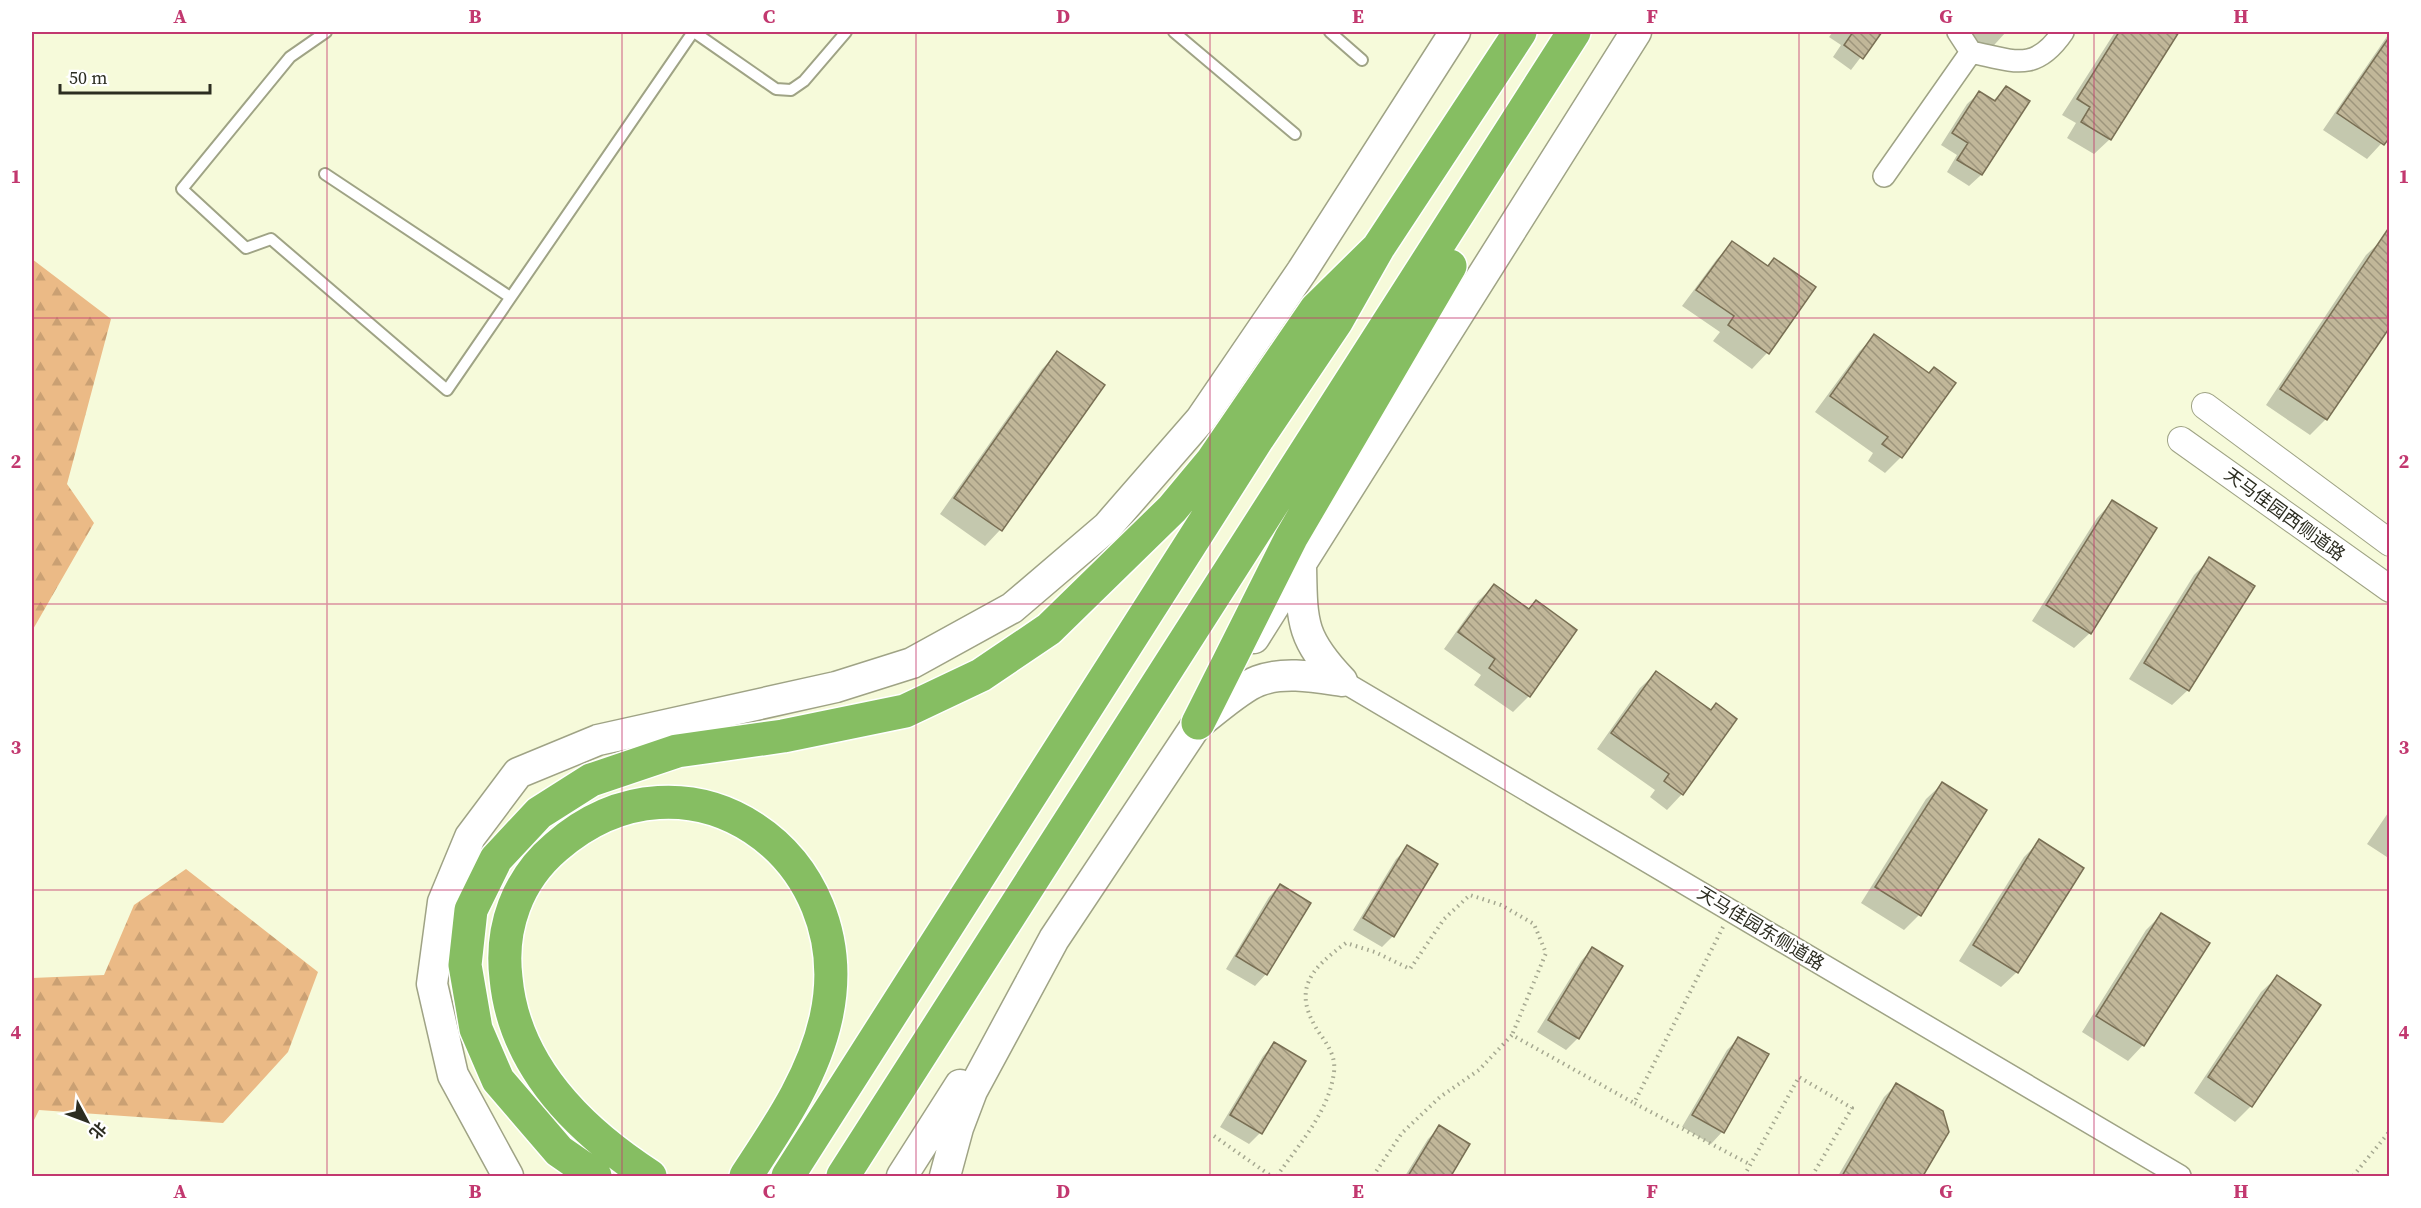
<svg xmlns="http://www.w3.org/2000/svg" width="2421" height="1208" font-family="'Source Serif 4','Noto Sans SC',serif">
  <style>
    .forest { fill: url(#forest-firs) }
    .shadow { fill: #0003 }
    .building { fill: url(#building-back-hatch); stroke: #796f54; stroke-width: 1.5 }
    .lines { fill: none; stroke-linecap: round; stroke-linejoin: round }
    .service-casing { stroke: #9fa385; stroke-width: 14 }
    .minor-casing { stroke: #9fa385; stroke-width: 24 }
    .tertiary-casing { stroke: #9fa385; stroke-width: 28 }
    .secondary-casing { stroke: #9fa385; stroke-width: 33 }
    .trunk-casing { stroke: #fff; stroke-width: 36 }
    .path { stroke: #a5a890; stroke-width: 4; stroke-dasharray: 1.5 4.5; stroke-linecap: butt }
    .service { stroke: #fff; stroke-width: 10 }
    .minor { stroke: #fff; stroke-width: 21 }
    .tertiary { stroke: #fff; stroke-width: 26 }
    .secondary { stroke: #fff; stroke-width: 30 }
    .trunk { stroke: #86be62; stroke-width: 33 }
    .grid { fill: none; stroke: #c2386f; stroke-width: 1.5; stroke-opacity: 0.55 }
    .labels { text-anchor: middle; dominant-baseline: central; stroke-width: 4.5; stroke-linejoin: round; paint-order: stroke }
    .street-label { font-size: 18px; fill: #2c2d21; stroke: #fff }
    .neatline { fill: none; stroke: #c2386f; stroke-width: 2 }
    .grid-label { font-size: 20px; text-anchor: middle; font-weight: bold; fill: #c2386f }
  </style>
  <defs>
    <pattern id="forest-firs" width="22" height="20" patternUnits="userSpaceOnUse" patternTransform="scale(1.5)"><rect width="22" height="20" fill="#ebba86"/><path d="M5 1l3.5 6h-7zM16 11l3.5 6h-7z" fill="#caa073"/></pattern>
    <pattern id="building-back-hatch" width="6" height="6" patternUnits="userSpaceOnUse" patternTransform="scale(1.5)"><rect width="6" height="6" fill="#c1b799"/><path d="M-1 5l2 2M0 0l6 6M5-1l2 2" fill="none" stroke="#9d957c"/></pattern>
  </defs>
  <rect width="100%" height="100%" fill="#f6fada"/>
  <path class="forest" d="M32 259 111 319 67 484 94 523 32 631Z
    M186 869 318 972 288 1052 223 1123 39 1110 32 1124V978L104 975 134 905Z"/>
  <path class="shadow" d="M1833 32H1880L1851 70 1833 57 1841 45 1829 37Z
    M1970 32H2006L1985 55Z
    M2115 32H2178L2110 139 2094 154 2067 138 2076 123 2062 115Z
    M2390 32V134L2367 159 2323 130Z
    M2006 87 2028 101 1981 175 1969 186 1947 172 1957 155 1941 145 1967 104 1979 93 1993 101Z
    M2382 240 2326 419 2310 435 2266 405 2366 255Z
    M1733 243 1767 267 1774 260 1814 287 1767 353 1752 369 1713 341 1720 332 1682 306 1717 259Z
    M1874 336 1928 374 1954 383 1901 457 1885 473 1868 461 1873 453 1815 412 1859 352Z
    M1058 353 1103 385 1000 530 985 546 940 514 1042 369Z
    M2112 502 2090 633 2074 648 2032 621 2097 518Z
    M2210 559 2188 690 2172 705 2129 679 2194 575Z
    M1494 586 1529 696 1513 712 1474 685 1481 675 1444 649 1478 601Z
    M1656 673 1710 711 1716 705 1682 794 1667 810 1650 797 1655 790 1597 749 1640 688Z
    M1942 784 1919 915 1904 930 1861 903 1926 799Z
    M2390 810V859L2367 844Z
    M2040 841 2017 972 2001 987 1959 961 2024 857Z
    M1408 847 1393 936 1382 947 1353 930 1396 859Z
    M1280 885 1266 974 1255 986 1226 969 1269 897Z
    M2162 914 2143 1045 2128 1061 2082 1032 2146 930Z
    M1592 949 1578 1038 1566 1050 1537 1032 1581 961Z
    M2277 977 2319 1005 2251 1106 2235 1122 2194 1093 2261 992Z
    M1738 1039 1767 1055 1722 1132 1711 1144 1682 1127 1727 1050Z
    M1275 1044 1260 1133 1249 1144 1220 1127 1263 1056Z
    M1896 1085 1947 1132 1921 1176H1838L1884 1097Z
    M1440 1127 1468 1145 1449 1176H1405L1428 1139Z"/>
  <path class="building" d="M1853 32H1882L1863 59 1844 45Z
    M2119 32H2179L2111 140 2081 122 2090 107 2077 99Z
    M2390 36V137L2384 145 2337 113Z
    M2006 86 2030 101 1982 175 1957 160 1968 143 1952 133 1979 91 1995 101Z
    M2390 226V327L2327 420 2280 389Z
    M1732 241 1768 266 1774 258 1816 287 1769 354 1728 325 1734 316 1696 290Z
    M1874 334 1929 373 1934 367 1956 383 1902 458 1882 444 1888 437 1830 396Z
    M1057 351 1105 385 1002 531 954 498Z
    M2112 500 2157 528 2091 634 2046 605Z
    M2209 557 2255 586 2189 691 2144 663Z
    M1494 584 1529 609 1536 600 1577 630 1530 697 1489 668 1495 659 1458 632Z
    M1656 671 1711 710 1716 703 1737 719 1683 795 1664 781 1669 774 1611 733Z
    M1942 782 1987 810 1921 916 1875 887Z
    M2039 839 2084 868 2018 973 1973 945Z
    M1407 845 1438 864 1394 937 1363 918Z
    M1280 884 1311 903 1267 975 1236 956Z
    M2161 913 2210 943 2144 1046 2096 1016Z
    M1592 947 1623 966 1579 1039 1548 1020Z
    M2277 975 2321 1005 2252 1107 2208 1077Z
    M1738 1037 1769 1054 1724 1133 1692 1115Z
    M1274 1042 1306 1061 1262 1134 1230 1115Z
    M1896 1083 1943 1111 1949 1132 1923 1176H1842Z
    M1439 1125 1470 1144 1451 1176H1408Z"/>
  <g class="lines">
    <defs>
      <path id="service" d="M326 32 290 57 182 189 246 248 271 239 447 390 693 32
        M694 32 776 89 791 90 804 81 846 32
        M1174 32 1295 134
        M1330 32 1362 60
        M325 174 510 297"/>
      <path id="minor" d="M1958 32 1971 52C2014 61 2035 73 2063 32
        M1884 176 1971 52
        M1342 681 2180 1176"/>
      <path id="tertiary" d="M2205 406 2390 543
        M2181 440 2390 589"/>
      <path id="secondary" d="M1301 565C1302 623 1301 638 1342 681
        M1254 638 1636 32
        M1200 722C1216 710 1240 688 1258 681 1284 671 1315 677 1342 681
        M508 1176 453 1075 432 984 443 902 470 837 518 773 598 740 836 687 912 663 1012 608 1107 527 1201 419 1302 271 1455 32
        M902 1176 960 1085
        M945 1176 958 1128 972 1091 1054 939 1211 703"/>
      <path id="trunk" d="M1198 723 1291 538 1450 266
        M595 1176 559 1151 498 1080 476 1029 465 965 471 910 496 859 539 813 591 780 677 751 783 736 905 711 981 675 1049 629 1172 509 1212 461 1316 309 1378 248
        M650 1176C579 1130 514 1066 506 978 500 928 517 880 556 847 687 733 862 854 826 1018 813 1077 778 1127 746 1176
        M788 1176 1258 438 1336 322 1378 248 1520 32
        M843 1176 1574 32"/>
    </defs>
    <use href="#service" class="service-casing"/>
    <use href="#minor" class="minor-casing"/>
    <use href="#tertiary" class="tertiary-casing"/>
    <use href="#secondary" class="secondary-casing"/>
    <use href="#trunk" class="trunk-casing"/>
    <path class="path" d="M1723 927 1634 1103 1751 1165
      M1214 1136 1271 1176
      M1277 1176C1299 1144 1329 1112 1334 1072 1336 1057 1328 1045 1320 1034 1291 991 1309 970 1346 943L1375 952 1410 969 1444 919 1470 895 1501 905 1534 924 1546 953 1512 1035
      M1373 1176 1402 1133 1440 1097 1479 1070 1512 1035 1634 1103
      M1744 1176 1799 1077 1852 1108 1812 1176
      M2353 1176 2390 1131"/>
    <use href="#service" class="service"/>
    <use href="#minor" class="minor"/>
    <use href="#tertiary" class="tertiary"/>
    <use href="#secondary" class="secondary"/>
    <use href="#trunk" class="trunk"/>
  </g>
  <path class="grid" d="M327 32V1176M622 32V1176M916 32V1176M1210 32V1176M1505 32V1176M1799 32V1176M2094 32V1176M32 318H2390M32 604H2390M32 890H2390"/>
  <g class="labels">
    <g class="street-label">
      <text transform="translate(2285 514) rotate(36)">天马佳园西侧道路</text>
      <text transform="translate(1761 928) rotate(31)">天马佳园东侧道路</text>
    </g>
  </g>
  <rect width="2421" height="1208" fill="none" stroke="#ffffff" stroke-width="66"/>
  <g transform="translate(87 1121) rotate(131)" stroke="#ffffff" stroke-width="4.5" paint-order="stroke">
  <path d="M0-4.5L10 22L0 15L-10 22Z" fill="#2c2d21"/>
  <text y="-9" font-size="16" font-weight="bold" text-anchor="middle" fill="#2c2d21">北</text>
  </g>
  <path d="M60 84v9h150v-9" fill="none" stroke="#2c2d21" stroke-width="3"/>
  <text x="69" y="84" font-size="18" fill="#2c2d21" stroke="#ffffff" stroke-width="4.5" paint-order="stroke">50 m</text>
  <rect x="33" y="33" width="2355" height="1142" class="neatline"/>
  <g class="grid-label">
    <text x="180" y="23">A</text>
    <text x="475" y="23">B</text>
    <text x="769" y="23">C</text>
    <text x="1063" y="23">D</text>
    <text x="1358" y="23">E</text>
    <text x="1652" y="23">F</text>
    <text x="1946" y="23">G</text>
    <text x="2241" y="23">H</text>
    <text x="16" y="183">1</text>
    <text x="2404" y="183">1</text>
    <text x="16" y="468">2</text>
    <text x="2404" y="468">2</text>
    <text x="16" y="754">3</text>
    <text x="2404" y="754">3</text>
    <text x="16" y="1039">4</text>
    <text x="2404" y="1039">4</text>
    <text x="180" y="1198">A</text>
    <text x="475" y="1198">B</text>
    <text x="769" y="1198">C</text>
    <text x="1063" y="1198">D</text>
    <text x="1358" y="1198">E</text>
    <text x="1652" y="1198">F</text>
    <text x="1946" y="1198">G</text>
    <text x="2241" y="1198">H</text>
  </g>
</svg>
